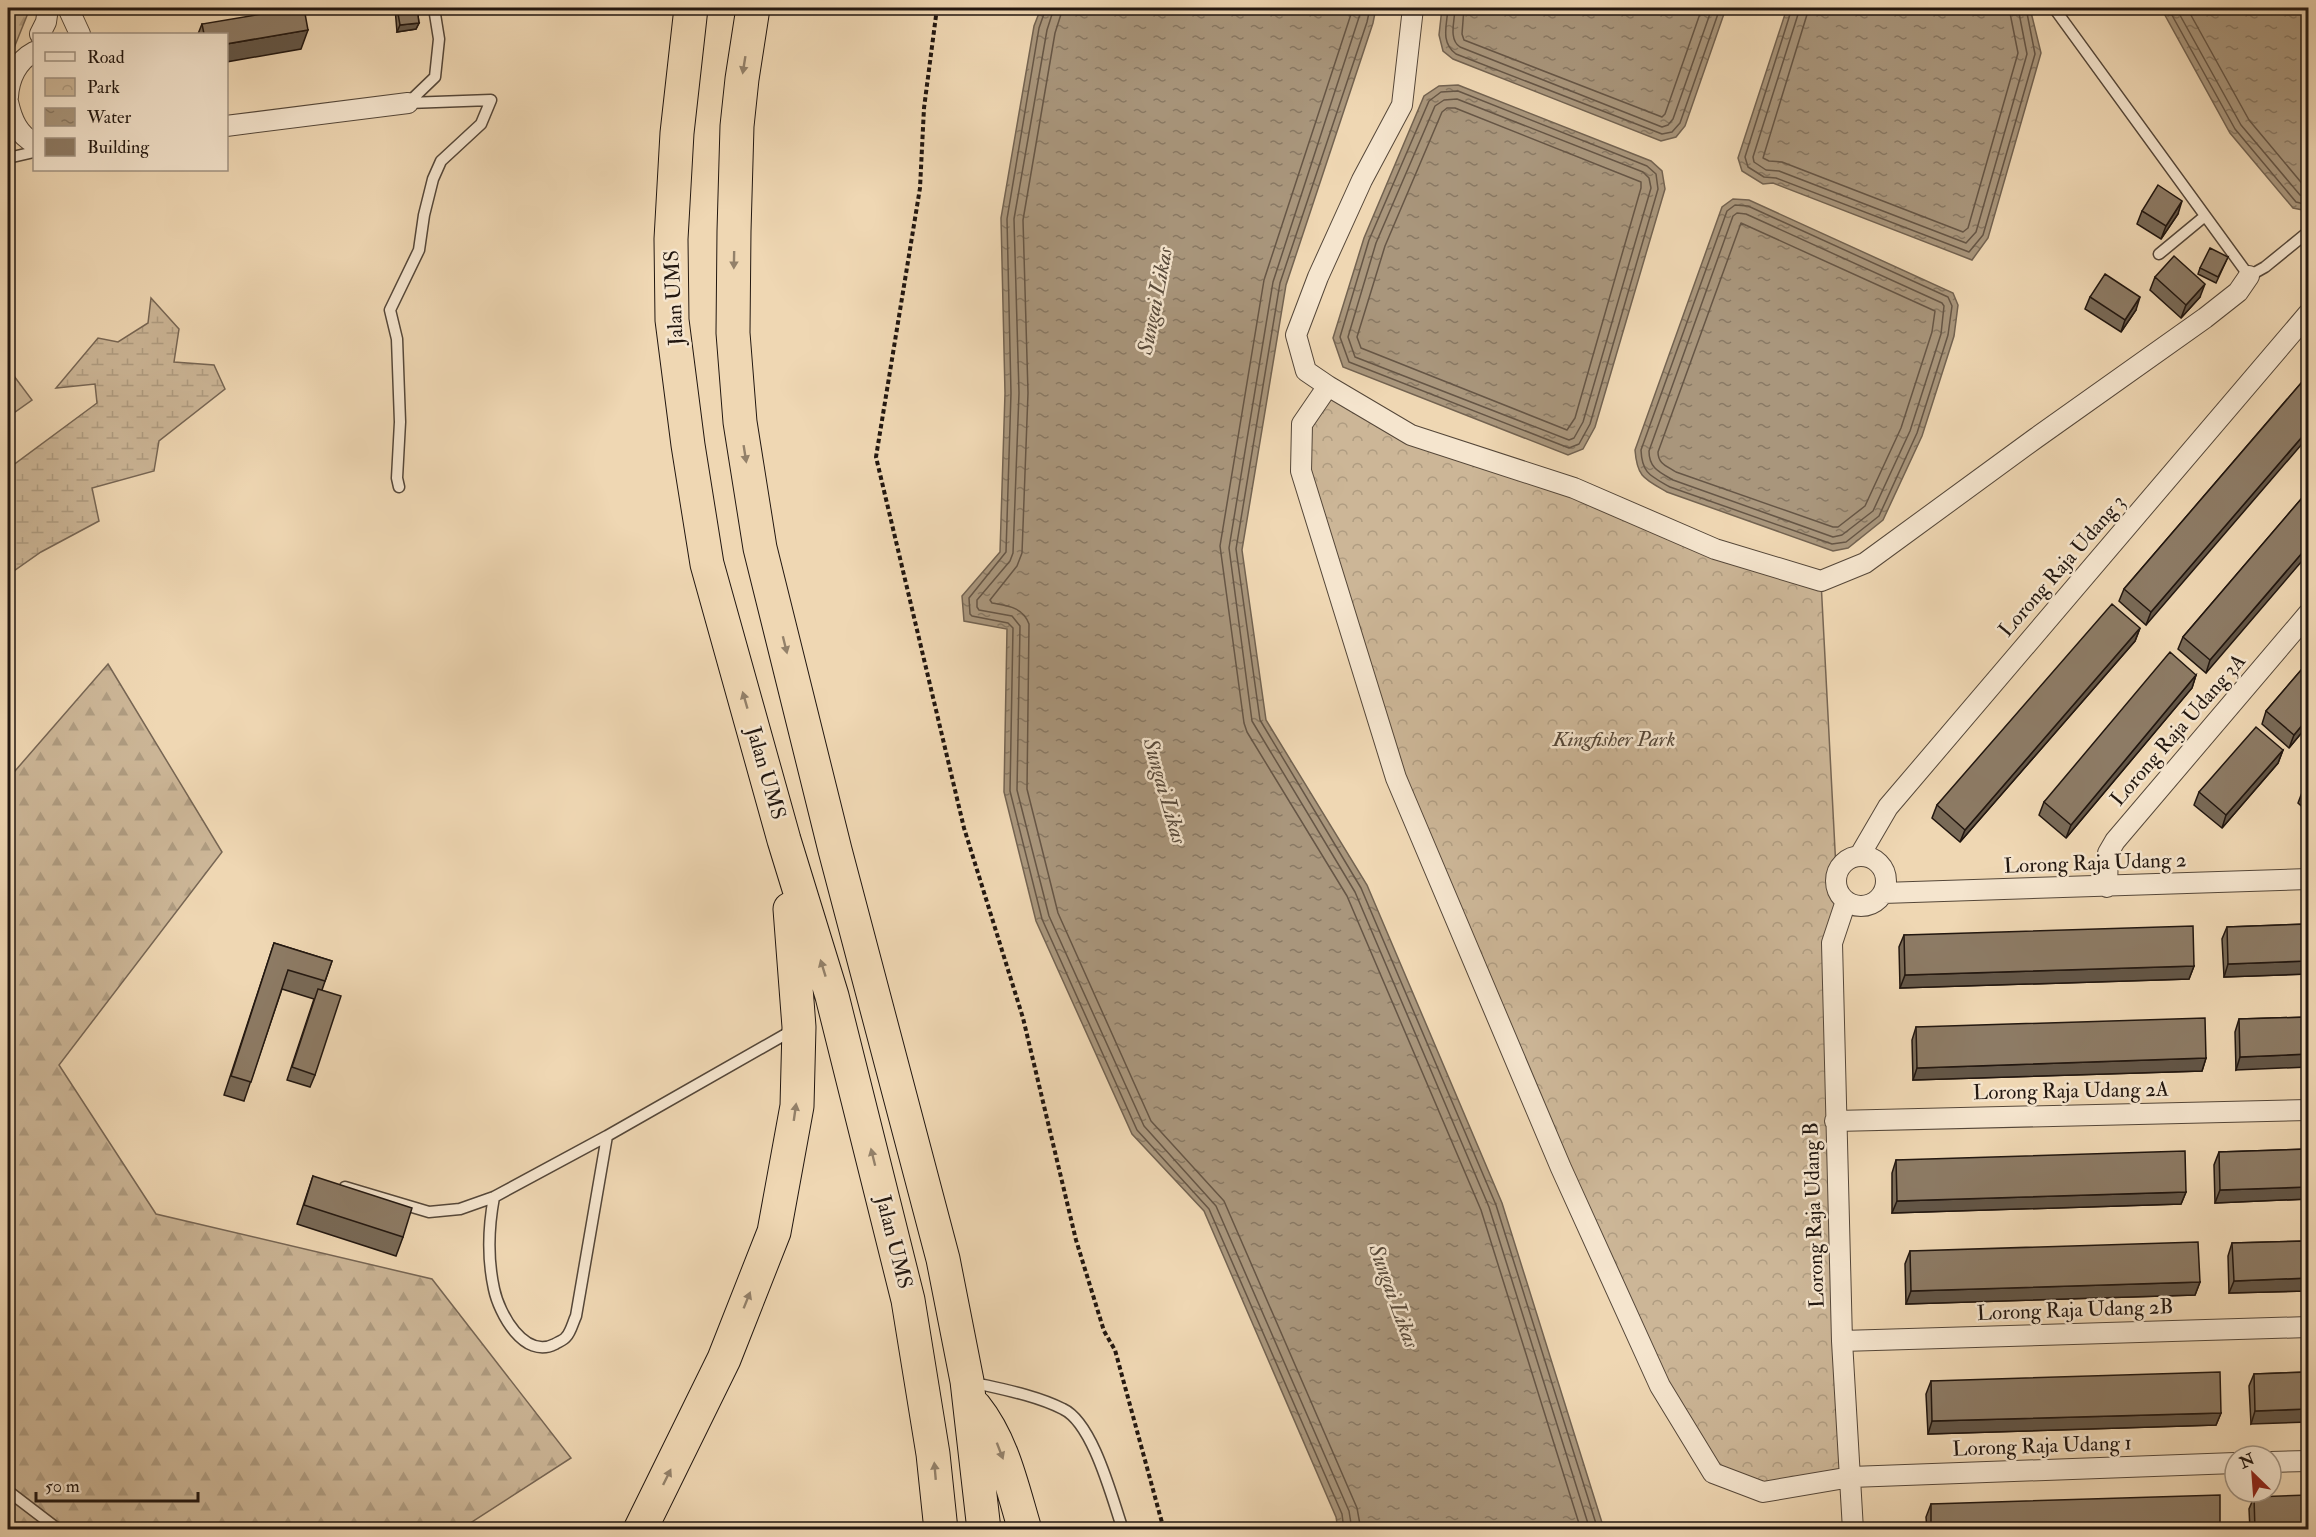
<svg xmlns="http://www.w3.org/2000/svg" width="2316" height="1537" font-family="'IM FELL Double Pica',serif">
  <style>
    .forest { fill: url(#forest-firs); stroke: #776654; stroke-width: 1.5 }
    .wetland { fill: url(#wetland-marsh); stroke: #776654; stroke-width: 1.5 }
    .park { fill: url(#park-crowns); stroke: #776654; stroke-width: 1.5 }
    .water { fill: url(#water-ripples); stroke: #736351; stroke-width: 1.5 }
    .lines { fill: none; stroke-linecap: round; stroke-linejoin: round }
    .shore { stroke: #665646; stroke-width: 1.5 }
    .service-casing { stroke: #554739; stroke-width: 13 }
    .minor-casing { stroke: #554739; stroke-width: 22 }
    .trunk-casing { stroke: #221710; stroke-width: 35 }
    .path { stroke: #221710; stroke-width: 4; stroke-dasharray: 4.5 3; stroke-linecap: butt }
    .service { stroke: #f5e5ce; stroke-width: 10 }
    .minor { stroke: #f5e5ce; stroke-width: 20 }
    .trunk { stroke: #efd7b3; stroke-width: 33 }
    .wall { fill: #796a57; stroke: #221710; stroke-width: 1.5 }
    .shaded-wall { fill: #635647; stroke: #221710; stroke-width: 1.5 }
    .building { fill: #8d7b65; stroke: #221710; stroke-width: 1.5 }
    .oneway { fill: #93816a }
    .labels { text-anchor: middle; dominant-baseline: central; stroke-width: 5; stroke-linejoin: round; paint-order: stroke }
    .street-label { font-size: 21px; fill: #221710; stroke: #f5e5ce }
    .park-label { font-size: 21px; font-style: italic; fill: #554738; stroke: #f5e5ce }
    .water-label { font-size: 22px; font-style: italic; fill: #584a3b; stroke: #f5e5ce }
  </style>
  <defs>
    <pattern id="forest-firs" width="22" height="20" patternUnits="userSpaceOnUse" patternTransform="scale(1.5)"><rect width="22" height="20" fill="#ccb697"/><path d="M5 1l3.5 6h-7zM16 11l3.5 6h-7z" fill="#af9c81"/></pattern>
    <pattern id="wetland-marsh" width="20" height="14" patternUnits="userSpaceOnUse" patternTransform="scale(1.5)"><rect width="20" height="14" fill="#ccb697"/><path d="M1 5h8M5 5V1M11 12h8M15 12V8" fill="none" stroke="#af9c81"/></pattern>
    <pattern id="park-crowns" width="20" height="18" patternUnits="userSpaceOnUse" patternTransform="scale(1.5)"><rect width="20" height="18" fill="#ccb697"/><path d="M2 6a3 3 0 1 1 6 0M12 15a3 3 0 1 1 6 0" fill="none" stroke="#af9c81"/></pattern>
    <pattern id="water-ripples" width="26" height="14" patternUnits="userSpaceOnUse" patternTransform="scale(1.5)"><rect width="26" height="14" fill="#a9967c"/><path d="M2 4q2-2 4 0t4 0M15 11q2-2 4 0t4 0" fill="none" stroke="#897964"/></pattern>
  </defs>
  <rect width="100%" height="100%" fill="#efd7b3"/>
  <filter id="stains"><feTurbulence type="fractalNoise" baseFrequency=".00333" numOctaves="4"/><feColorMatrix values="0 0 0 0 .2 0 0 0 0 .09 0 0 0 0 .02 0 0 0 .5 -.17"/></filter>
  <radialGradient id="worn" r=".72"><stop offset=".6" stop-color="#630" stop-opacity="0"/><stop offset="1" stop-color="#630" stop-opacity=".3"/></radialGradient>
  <path class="forest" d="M8 8H30L8 63Z
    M8 368 32 400 8 417Z
    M108 664 222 852 59 1065 156 1214 432 1279 571 1458 461 1529 8 1530V779Z"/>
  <path class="wetland" d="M151 298 179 329 174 362 214 365 225 389 159 441 154 471 92 488 99 521 41 552 8 575V469L97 403 95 384 56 388 98 338 118 342 148 323Z"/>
  <path class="park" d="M1328 386 1411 435 1821 581 1837 888 1846 901 1832 943 1851 1477 1763 1492 1713 1473 1660 1386 1396 778 1314 511 1302 424Z"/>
  <path class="water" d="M1041 8H1376L1373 23 1286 285 1242 550 1266 720 1367 885 1502 1203 1604 1529H1338L1336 1517 1204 1211 1132 1134 1036 921 1004 792 1007 629 964 621 962 596 1000 552 1005 393 1001 218 1034 26Z
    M1442 8H1726L1685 126 1676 137 1661 141 1453 59 1443 51 1439 35Z
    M1787 8H2030L2041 53 1988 238 1972 260 1773 183 1763 184 1742 171 1738 158Z
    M2161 8H2308V211L2293 208 2230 133Z
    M1458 85 1651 161 1662 171 1665 189 1595 427 1583 449 1568 455 1343 367 1333 338 1364 238 1424 96 1439 86Z
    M1733 199 1749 200 1953 293 1958 305 1954 336 1922 436 1883 520 1848 548 1833 551 1667 492C1644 479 1637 477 1635 450L1722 207Z"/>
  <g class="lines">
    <path class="shore" d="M1046 8 1039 28 1007 219 1011 393 1006 552 969 598 970 614 972 616 1008 623 1013 628 1010 791 1042 919 1137 1130 1209 1209 1342 1514 1344 1530
      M1054 8 1047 30 1014 219 1019 393 1013 553 1010 561 977 600V607L979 610 1012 616 1020 626 1017 790 1049 916 1144 1126 1216 1206 1349 1511 1352 1530
      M1063 8 1055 33 1023 220 1028 393 1022 553 1017 566 990 600 992 603C1008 606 1023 607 1029 624L1027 789 1058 913 1151 1121 1224 1201 1357 1508 1361 1530
      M1353 8 1264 280 1220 546 1244 723 1247 732 1347 896 1481 1210 1581 1530
      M1362 8 1273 282 1229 548 1252 721 1355 892 1489 1207 1590 1530
      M1370 8 1367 22 1280 283 1236 549 1260 720 1361 888 1496 1205 1598 1530
      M1448 8C1447 25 1440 42 1456 54L1662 134 1672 132 1680 123 1720 8
      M1455 8C1455 20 1448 39 1460 47L1662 127 1668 125 1673 119 1712 8
      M1464 8 1462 34 1464 40 1662 117 1665 114 1702 8
      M1792 8 1745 157 1748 167 1764 177 1776 178 1969 252 1983 235 2035 54 2026 8
      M1800 8 1753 157 1754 162 1766 170 1779 171 1966 243 1976 232 2027 54 2018 8
      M1809 8 1763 158 1769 161 1782 162 1963 232 1968 228 2018 53 2009 8
      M2168 8 2235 129 2296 202 2308 205
      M2176 8 2241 125 2300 195 2308 197
      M2187 8 2249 120 2305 187 2308 188
      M1458 91 1647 166 1656 174 1658 189 1590 424 1579 444 1569 448 1349 362 1340 337 1369 240 1429 101 1441 92Z
      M1457 99 1643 172 1649 178 1651 188 1583 422 1574 438 1569 440 1355 357 1348 337 1376 243 1435 106 1444 100Z
      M1455 108 1641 182V188L1575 418 1567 430 1361 348 1357 337 1385 246 1442 112 1447 108Z
      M1735 205 1748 206 1948 297 1952 306 1948 335 1917 433 1879 516 1846 542 1832 544 1670 487C1651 476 1642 474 1641 450L1727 211Z
      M1737 213 1746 214 1942 303 1944 306 1941 334 1910 431 1873 511 1842 535 1833 537 1673 480C1659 472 1649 468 1649 451L1733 216Z
      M1741 223 1935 311 1932 332 1901 428 1865 506 1838 527H1833L1676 472C1667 466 1658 464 1658 452Z"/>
    <defs>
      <path id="service" d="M2054 8 2249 276 2265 267 2308 232
        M408 103 435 77 439 39 434 8
        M8 158 34 152
        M2159 254 2205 216
        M399 487 397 478 400 422 397 339 390 310 419 250 424 215 433 179 441 161 481 124 491 100 408 103
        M345 1187 429 1212 460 1209 494 1197 607 1136 793 1030
        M494 1197C488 1229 487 1257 494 1289 499 1313 524 1360 555 1344 558 1342 564 1340 566 1337 571 1332 573 1322 576 1316L607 1136
        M971 1382C1001 1389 1035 1395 1063 1409 1093 1423 1112 1498 1123 1530
        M8 1491 59 1530"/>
      <path id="minor" d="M68 8 80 34
        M1413 8 1402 105 1362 180 1318 277 1296 335 1306 371 1328 386 1411 435 1574 488 1715 549 1821 581 1865 563 2036 438 2205 318 2238 292 2249 276
        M40 34 46 22 48 8
        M8 97C9 79 17 61 34 52
        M8 102C12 120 18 134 34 143
        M226 126 408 103
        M1328 386 1302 424 1301 471 1396 778 1561 1168 1660 1386 1713 1473 1763 1492 1851 1477 2235 1463
        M1860 855 1888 807 2308 314
        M1836 881a25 25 0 1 1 50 0a25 25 0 1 1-50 0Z
        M2107 887 2108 853 2115 841 2308 614
        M1883 893 2308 879
        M1846 901 1832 943 1842 1341 1853 1530
        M1835 1121 2308 1110
        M1842 1341 2308 1327
        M2271 1462 2308 1461"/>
      <path id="trunk" d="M691 8 677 133 671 239 672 320 688 445 707 564 784 840 832 996 908 1300 933 1454 941 1530
        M753 8 742 79 737 126 734 231 733 333 740 422 760 548 835 850 943 1259 967 1381 984 1530
        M975 1407C1003 1442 1012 1487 1025 1530
        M640 1530 724 1359 774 1232 797 1106 799 1027 790 909"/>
    </defs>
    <use href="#service" class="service-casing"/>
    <use href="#minor" class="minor-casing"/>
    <use href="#trunk" class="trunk-casing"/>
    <path class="path" d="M937 8 924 108 920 188 876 457 964 828 1023 1018 1076 1240 1104 1331 1115 1350 1164 1530"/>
    <use href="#service" class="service"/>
    <use href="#minor" class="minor"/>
    <use href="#trunk" class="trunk"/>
  </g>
  <path class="wall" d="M395 8H417L419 23 416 29 397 32Z
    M202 24 301 49 226 34H198Z
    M2142 211 2178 214 2161 239 2137 224Z
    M2228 257 2216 283 2198 274 2200 268Z
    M2155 277 2200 297 2181 318 2150 290Z
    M2090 297 2136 310 2121 332 2085 309Z
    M2308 375 2146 625 2119 601 2124 589Z
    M2308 491 2206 673 2178 649 2183 637Z
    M2140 628 2135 641 1960 842 1932 818 1937 805Z
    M2308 662V725L2289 748 2262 724 2266 711Z
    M2196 675 2192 688 2066 838 2039 815 2044 802Z
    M2283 750 2278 763 2222 828 2194 805 2199 792Z
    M2308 784V812L2298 803 2303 790Z
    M2308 924V974L2224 977 2222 939 2227 927Z
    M1904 935 2194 966 2189 979 1900 988 1899 947Z
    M274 943 332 961 322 990 315 1075 310 1087 287 1080 314 999 282 989 244 1101 224 1095Z
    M2308 1017 2236 1070 2235 1032 2239 1019Z
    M1916 1027 2206 1058 2202 1071 1913 1080 1912 1040Z
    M2308 1149V1199L2215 1203 2214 1165 2219 1152Z
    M1896 1160 2186 1192 2181 1204 1892 1213V1173Z
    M313 1176 403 1237 396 1256 297 1224Z
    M2308 1241V1291L2229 1293 2228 1256 2232 1243Z
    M1910 1251 2200 1282 2195 1295 1906 1304 1905 1264Z
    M2308 1372 2251 1424 2249 1386 2254 1374Z
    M1931 1381 2221 1413 2216 1425 1928 1434 1926 1394Z
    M2254 1497 2308 1530H2250L2249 1509Z
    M1931 1504 2220 1530H1927L1926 1517Z"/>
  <path class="shaded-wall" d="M419 23 416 29 397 32 400 25Z
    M308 30 301 49 226 62V44Z
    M2182 201 2178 214 2161 239 2166 226Z
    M2205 284 2200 297 2181 318 2186 305Z
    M2140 297 2136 310 2121 332 2125 320Z
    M2308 430V437L2146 625 2151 612Z
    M2308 546V554L2206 673 2210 660Z
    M2140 628 2135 641 1960 842 1965 830Z
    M2196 675 2192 688 2066 838 2071 825Z
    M2308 718V725L2289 748 2294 735Z
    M2283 750 2278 763 2222 828 2226 815Z
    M2308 961V974L2224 977 2228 964Z
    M2194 966 2189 979 1900 988 1905 975Z
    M2308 1054V1067L2236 1070 2240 1057Z
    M2206 1058 2202 1071 1913 1080 1917 1068Z
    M2308 1187V1199L2215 1203 2220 1190Z
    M2186 1192 2181 1204 1892 1213 1897 1201Z
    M2308 1278V1291L2229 1293 2234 1281Z
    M2200 1282 2195 1295 1906 1304 1911 1291Z
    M2308 1409V1422L2251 1424 2255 1411Z
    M2221 1413 2216 1425 1928 1434 1932 1421Z"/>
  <path class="building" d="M298 8H304L308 30 226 44V34H204L202 24Z
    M397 8H417L419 23 400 25Z
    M2158 185 2182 201 2166 226 2142 211Z
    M2210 248 2228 257 2218 277 2200 268Z
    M2174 256 2205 284 2186 305 2155 277Z
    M2105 274 2140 297 2125 320 2090 297Z
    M2308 375V430L2151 612 2124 589Z
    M2308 491V546L2210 660 2183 637Z
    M2112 604 2140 628 1965 830 1937 805Z
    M2170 652 2196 675 2071 825 2044 802Z
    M2308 662V718L2294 735 2266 711Z
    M2256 727 2283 750 2226 815 2199 792Z
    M2308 784V795L2303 790Z
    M2308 924V961L2228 964 2227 927Z
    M2193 926 2194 966 1905 975 1904 935Z
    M274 943 332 961 325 981 288 970 251 1082 231 1076Z
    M318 989 341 996 315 1075 292 1067Z
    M2308 1017V1054L2240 1057 2239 1019Z
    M2205 1018 2206 1058 1917 1068 1916 1027Z
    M2308 1149V1187L2220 1190 2219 1152Z
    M2185 1151 2186 1192 1897 1201 1896 1160Z
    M313 1176 412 1208 403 1237 304 1205Z
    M2308 1241V1278L2234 1281 2232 1243Z
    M2198 1242 2200 1282 1911 1291 1910 1251Z
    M2220 1372 2221 1413 1932 1421 1931 1381Z
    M2308 1372V1409L2255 1411 2254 1374Z
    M2220 1495V1530H1931V1504Z
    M2308 1495V1530H2255L2254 1497Z"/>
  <defs><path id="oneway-solid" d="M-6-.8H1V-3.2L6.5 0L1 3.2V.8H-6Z" transform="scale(1.5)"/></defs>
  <g class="oneway">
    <use href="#oneway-solid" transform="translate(744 65) rotate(99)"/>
    <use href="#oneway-solid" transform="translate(734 260) rotate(91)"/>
    <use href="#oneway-solid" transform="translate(745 454) rotate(81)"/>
    <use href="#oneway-solid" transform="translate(785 645) rotate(76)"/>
    <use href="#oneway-solid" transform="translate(745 700) rotate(-106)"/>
    <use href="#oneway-solid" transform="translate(823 968) rotate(-107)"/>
    <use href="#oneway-solid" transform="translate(795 1112) rotate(-82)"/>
    <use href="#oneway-solid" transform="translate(873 1157) rotate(-104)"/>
    <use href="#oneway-solid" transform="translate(747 1300) rotate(-68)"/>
    <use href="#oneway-solid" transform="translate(1000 1451) rotate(69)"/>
    <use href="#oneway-solid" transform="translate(935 1471) rotate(-95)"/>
    <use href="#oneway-solid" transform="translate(667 1477) rotate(-64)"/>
  </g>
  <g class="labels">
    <g class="street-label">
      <text transform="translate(674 298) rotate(-93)">Jalan UMS</text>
      <text transform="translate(2062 566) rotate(-49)">Lorong Raja Udang 3</text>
      <text transform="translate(2178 730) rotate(-49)">Lorong Raja Udang 3A</text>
      <text transform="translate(766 773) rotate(74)">Jalan UMS</text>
      <text transform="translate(2095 863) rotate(-2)">Lorong Raja Udang 2</text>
      <text transform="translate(2071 1091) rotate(-1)">Lorong Raja Udang 2A</text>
      <text transform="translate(1814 1215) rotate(-92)">Lorong Raja Udang B</text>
      <text transform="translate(894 1242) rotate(76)">Jalan UMS</text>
      <text transform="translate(2075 1310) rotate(-2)">Lorong Raja Udang 2B</text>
      <text transform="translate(2042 1446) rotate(-2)">Lorong Raja Udang 1</text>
    </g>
    <g class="park-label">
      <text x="1614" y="739">Kingfisher Park</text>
    </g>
    <g class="water-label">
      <text transform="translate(1155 301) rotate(-79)">Sungai Likas</text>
      <text transform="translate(1165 791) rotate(74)">Sungai Likas</text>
      <text transform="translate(1394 1296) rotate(70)">Sungai Likas</text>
    </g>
  </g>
  <rect width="2316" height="1537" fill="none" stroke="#efd7b3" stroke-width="30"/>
  <rect x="9" y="9" width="2298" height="1519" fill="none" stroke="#221710" stroke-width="3"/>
  <rect x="15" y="15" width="2286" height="1507" fill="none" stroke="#221710" stroke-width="1.5"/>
  <rect x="33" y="33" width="195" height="138" fill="#f5e5ce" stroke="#a19382" stroke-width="1.5"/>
  <rect x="45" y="52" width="30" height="9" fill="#f5e5ce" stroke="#a19382" stroke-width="1.5"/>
  <text x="87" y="63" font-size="18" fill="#221710">Road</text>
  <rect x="45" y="78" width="30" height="18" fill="url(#park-crowns)" stroke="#a19382" stroke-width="1.5"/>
  <text x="87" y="93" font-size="18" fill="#221710">Park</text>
  <rect x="45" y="108" width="30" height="18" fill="url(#water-ripples)" stroke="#a19382" stroke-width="1.5"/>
  <text x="87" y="123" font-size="18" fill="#221710">Water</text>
  <rect x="45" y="138" width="30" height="18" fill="#8d7b65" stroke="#a19382" stroke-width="1.5"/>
  <text x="87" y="153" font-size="18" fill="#221710">Building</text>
  <g transform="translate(2253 1474) rotate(335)"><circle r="28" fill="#f5e5ce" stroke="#a19382" stroke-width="1.5"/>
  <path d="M0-4.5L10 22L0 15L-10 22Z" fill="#8f2418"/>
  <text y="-9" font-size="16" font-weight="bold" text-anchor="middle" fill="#221710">N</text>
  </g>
  <path d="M36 1492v9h162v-9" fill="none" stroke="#221710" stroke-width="3"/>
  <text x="45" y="1492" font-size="18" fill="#221710" stroke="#f5e5ce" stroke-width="4.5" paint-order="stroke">50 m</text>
  <rect width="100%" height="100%" filter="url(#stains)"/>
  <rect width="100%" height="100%" fill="url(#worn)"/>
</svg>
